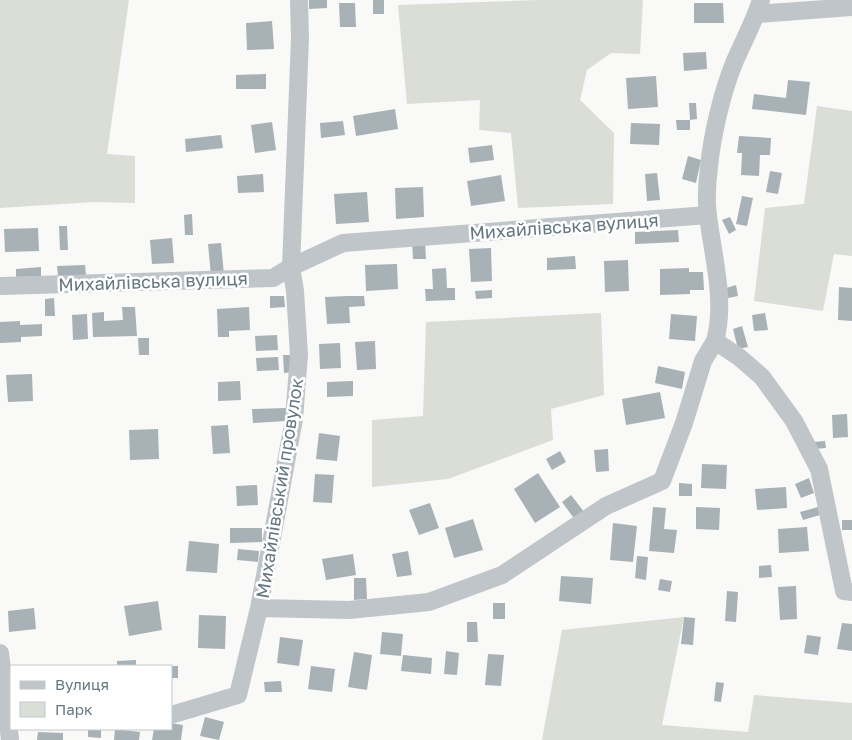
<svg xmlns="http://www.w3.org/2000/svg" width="852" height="740" font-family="'Golos Text',sans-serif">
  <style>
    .green { fill: #daded6 }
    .building { fill: #a7b1b6 }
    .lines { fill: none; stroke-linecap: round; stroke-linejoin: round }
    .minor { stroke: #c0c5c9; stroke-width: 18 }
    .labels { text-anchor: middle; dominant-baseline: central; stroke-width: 5; stroke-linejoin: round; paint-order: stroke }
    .street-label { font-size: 18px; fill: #657781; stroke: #fff }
  </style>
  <rect width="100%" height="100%" fill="#f9f9f7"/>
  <path class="green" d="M0 0H129L107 154 135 156V203L93 202 0 208Z
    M537 0H643L640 54 611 53 587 70 580 100 614 133 613 204 518 208 511 133 479 130 480 100 407 104 398 5Z
    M817 106 852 111V256L834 254 823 311 754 301 765 208 804 204Z
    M601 313 604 395 551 409 553 440 448 479 372 487V420L423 416 426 322Z
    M684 617 662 725 748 732 754 695 852 703V740H542L562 630Z"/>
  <path class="building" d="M309 0H327V8L309 9Z
    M373 0H384V14H373Z
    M339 3H355L356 27H340Z
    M694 3H723L724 23H694Z
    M272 21 274 49 247 50 246 23Z
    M706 52 707 69 684 71 683 53Z
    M266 74V89H236V75Z
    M656 76 658 107 628 109 626 78Z
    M788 80 810 82 806 115 752 109 754 94 786 98Z
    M689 103H696L697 119 690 120Z
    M395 109 398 129 356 136 353 116Z
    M676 120H690V130H677Z
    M343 121 345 135 321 138 320 123Z
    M272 122 276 150 255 153 251 125Z
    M631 123 660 124 659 145 630 144Z
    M221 135 223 148 186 152 185 139Z
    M739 136 771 138 770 155H760L759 176 741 175 742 153H737Z
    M492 145 494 160 470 163 468 148Z
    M688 156 701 160 696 183 682 179Z
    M770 171 782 173 778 194 766 192Z
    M657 173 660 200 647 201 645 174Z
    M263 174 264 192 238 193 237 176Z
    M501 175 505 201 471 206 467 181Z
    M423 187 424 217 396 219 395 188Z
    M367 192 369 222 336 224 334 194Z
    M742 196 753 198 747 226 736 224Z
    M192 214 193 235H185L184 215Z
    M730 217 736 230 729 234 722 220Z
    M59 226H67L68 250H60Z
    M38 228 39 251 5 252 4 229Z
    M678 230 679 242 635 244V232Z
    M172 238 174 263 152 264 150 240Z
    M425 240 426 259H413L412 241Z
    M221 243 224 275 211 276 208 244Z
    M491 248 492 281 471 282 469 249Z
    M575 256 576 269 547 270V258Z
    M628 260 629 291 605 292 604 261Z
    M397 264 398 289 366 291 365 265Z
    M85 265 86 275 58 276 57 266Z
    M41 267V276L16 277V269Z
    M446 268 447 288H455V300L426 301 425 289H433L432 269Z
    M689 268V272H703L704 290H690V294L660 295V269Z
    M736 285 738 296 728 298 726 288Z
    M839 287 852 288V321L838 320Z
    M492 290V298L476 299 475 291Z
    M270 296H284L285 307 270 308Z
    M348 296H364L365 306 349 307 350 323 327 324 325 297Z
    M54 298 55 316H45V299Z
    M122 307H135L137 336 93 337 92 313 104 312V321L123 320Z
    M249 307 250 330 229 331V337H218L217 309Z
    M765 313 768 330 754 331 752 315Z
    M87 314 88 339 73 340 72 315Z
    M671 314 697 316 695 341 669 339Z
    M20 321V325L42 324V336L21 337V342L0 343V322Z
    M742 326 748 347 738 349 733 329Z
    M277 335 278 350 256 351 255 336Z
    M138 338H149V355H139Z
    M375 341 376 369 357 370 355 342Z
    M340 343 341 368 320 369 319 344Z
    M283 355H292L293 372 284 373Z
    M278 357 279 370 257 371 256 358Z
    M658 366 685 372 682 389 655 383Z
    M32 374 33 401 8 402 6 375Z
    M240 381 241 400 218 401V382Z
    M353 381V396L327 397V382Z
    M660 392 665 418 626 425 622 399Z
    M286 408V421L253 423 252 409Z
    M847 414 848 437 833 438 832 415Z
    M228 425 230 453 213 454 211 426Z
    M158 429 159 459 130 460 129 430Z
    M319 433 340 436 337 461 316 459Z
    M825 441 826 448 814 449 813 442Z
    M608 449 609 471 596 472 594 450Z
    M560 451 566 462 552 470 546 459Z
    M702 464 727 465 726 489 701 488Z
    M538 473 560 507 535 523 514 489Z
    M315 474 334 475 332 503 313 502Z
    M809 478 814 493 801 498 795 484Z
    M679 483 692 484V496H679Z
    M257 485 258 505 237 506 236 486Z
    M786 487 787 508 757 510 755 489Z
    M571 495 585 513 576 521 562 502Z
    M430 503 439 528 419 535 409 510Z
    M653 507 666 508 664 529 677 530 674 553 649 551Z
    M696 507 720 508 719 530 696 529Z
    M818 507 820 515 803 520 800 512Z
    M473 519 483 550 454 558 445 528Z
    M842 520H852V530H842Z
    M613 523 637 526 633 562 610 560Z
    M807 527 809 551 779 553 778 529Z
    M230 528H262V542L230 543Z
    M189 541 219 544 217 573 186 571Z
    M238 549 259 551 258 562 237 560Z
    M408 551 412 575 397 577 392 554Z
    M353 554 356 575 326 580 322 559Z
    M637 556 648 557 646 580 635 578Z
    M771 565 772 577 759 578V566Z
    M561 576 593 578 591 604 559 601Z
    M354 578H366L367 599 354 600Z
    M660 579 672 581 670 592 658 590Z
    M796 586 797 619 780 620 778 587Z
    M727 591 738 592 736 622 725 621Z
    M158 601 162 630 129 636 124 606Z
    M493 603H505V619H493Z
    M34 608 36 629 9 632 8 611Z
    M199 615 226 616 225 649 198 648Z
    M684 617 695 618 693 645 681 644Z
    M467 622H477L478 642H467Z
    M842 623 852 624V651L837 649Z
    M382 632 403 634 401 656 380 654Z
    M807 635 821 637 818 655 804 653Z
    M280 637 303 640 299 666 277 663Z
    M446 651 459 653 457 675 444 674Z
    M354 652 372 655 367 690 348 687Z
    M488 654 504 655 501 686 485 685Z
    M403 655 432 658 431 674 401 671Z
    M136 660V666H117V661Z
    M171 666H178V678H171Z
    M311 666 335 669 332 692 308 689Z
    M281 681 282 692H265L264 682Z
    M716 682 724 683 721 702 714 701Z
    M205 717 224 722 219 740 200 736Z
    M171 723 183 725 181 740H152L154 729H171Z
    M88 729H101V738L88 737Z
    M115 729 140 732 139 740H114Z
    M38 732 63 733V740H37Z"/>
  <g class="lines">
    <path class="minor" d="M761 0C754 22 743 42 734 63 722 93 712 135 709 167 707 182 706 201 708 216 713 257 726 301 715 341L739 357 762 377 794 421 819 469 844 591 852 592
      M757 14 852 7
      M0 286 273 278 291 267 343 243 708 215
      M259 608 349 610 429 602 502 575 606 506 662 481 684 423 703 361 715 341
      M0 653 10 740
      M171 715 238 695 259 608 294 419 299 355 295 291 291 267 300 38 299 0"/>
  </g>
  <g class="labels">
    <g class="street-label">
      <text transform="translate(564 226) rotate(-4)">Михайлівська вулиця</text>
      <text transform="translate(153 281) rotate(-2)">Михайлівська вулиця</text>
      <text transform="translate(279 488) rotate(-81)">Михайлівський провулок</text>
    </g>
  </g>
  <rect x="10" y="665" width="162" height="65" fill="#ffffff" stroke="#c1c9cd"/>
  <rect x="20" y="681" width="25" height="8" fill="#c0c5c9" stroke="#c1c9cd"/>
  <text x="55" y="690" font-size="15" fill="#657781">Вулиця</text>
  <rect x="20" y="702" width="25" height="15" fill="#daded6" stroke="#c1c9cd"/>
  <text x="55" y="715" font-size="15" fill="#657781">Парк</text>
</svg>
